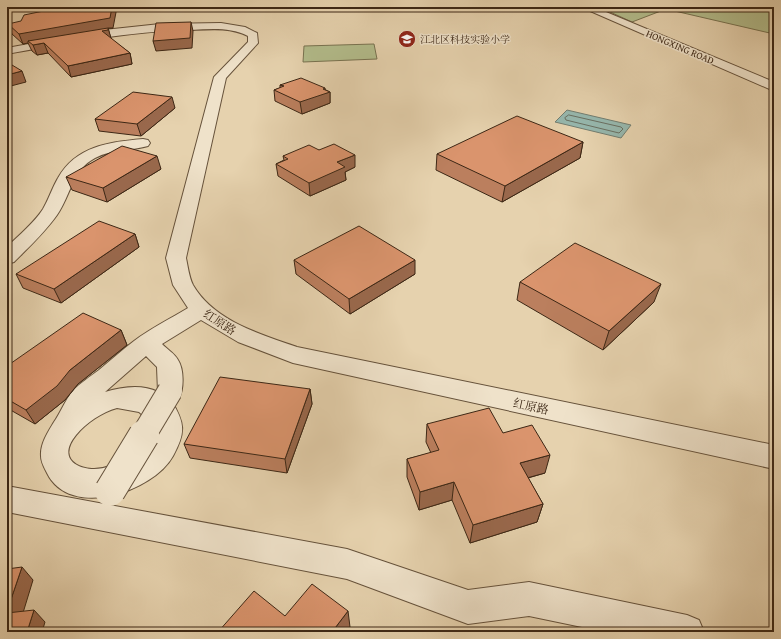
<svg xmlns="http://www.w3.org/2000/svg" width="781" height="639" font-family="'Gentium Book Plus','Noto Serif SC',serif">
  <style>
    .green { fill: #b3bd8c; stroke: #787250 }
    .water { fill: #96b7ad; stroke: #727d70 }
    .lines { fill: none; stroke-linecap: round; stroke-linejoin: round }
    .shore { stroke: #696f61; stroke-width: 1 }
    .minor-casing { stroke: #66523b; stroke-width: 2 }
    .major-casing { stroke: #3c2715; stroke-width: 2 }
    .minor { fill: #efe2ca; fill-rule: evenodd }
    .major { fill: #e3b977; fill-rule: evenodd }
    .minor-bridge-far1-casing { stroke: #66523b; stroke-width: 26; stroke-linecap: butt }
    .minor-bridge-casing { stroke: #66523b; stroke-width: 32; stroke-linecap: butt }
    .minor-bridge-far1 { stroke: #efe2ca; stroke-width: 24 }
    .minor-bridge { stroke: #efe2ca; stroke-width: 30 }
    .wall { fill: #bb7f5e; stroke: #3c2715 }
    .shaded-wall { fill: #99684c; stroke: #3c2715 }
    .building { fill: #da946d; stroke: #3c2715 }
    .labels { text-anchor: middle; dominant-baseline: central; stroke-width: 3; stroke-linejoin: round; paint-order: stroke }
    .far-poi-label { font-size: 10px; fill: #3c2715; stroke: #efe2ca; text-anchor: start }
    .far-street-label { font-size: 10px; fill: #3c2715; stroke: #efe2ca }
    .street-label { font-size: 12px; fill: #3c2715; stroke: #efe2ca }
  </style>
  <rect width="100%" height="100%" fill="#e6d2ae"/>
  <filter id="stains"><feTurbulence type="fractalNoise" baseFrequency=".005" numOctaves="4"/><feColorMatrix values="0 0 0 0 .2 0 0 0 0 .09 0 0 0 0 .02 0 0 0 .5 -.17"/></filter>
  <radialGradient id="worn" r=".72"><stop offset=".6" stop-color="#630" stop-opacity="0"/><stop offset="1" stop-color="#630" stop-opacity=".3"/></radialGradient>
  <path class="green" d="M599 7H761L774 10V34L666 9 632 22Z
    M374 44 377 59 303 62 304 46Z"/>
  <path class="water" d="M567 110 631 125 621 138 555 122Z"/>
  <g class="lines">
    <path class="shore" d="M569 115 621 127 623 129 619 133 566 120 565 118Z"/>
    <defs>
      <path id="minor" d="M581 7H594L774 82V91Z
        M221 23 245 27 257 33 258 43 226 78 186 258C188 267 189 277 193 285 214 321 260 334 297 347L774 445V469L293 363 238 342 201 320 162 344C167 349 175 354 178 360 184 369 184 389 179 398L171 400C185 423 186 432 173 456 153 492 70 520 47 473 44 467 41 462 41 456 40 444 48 432 54 422 61 412 65 400 73 391 80 383 90 377 99 370 111 360 122 350 134 341 151 328 170 319 188 308L173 285 166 258 214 77 248 42V36C230 27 211 29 191 30 129 31 68 43 7 54V48L104 30 160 24ZM146 356 157 367 158 392C142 384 122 387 105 392ZM117 408 139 412 147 419C147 422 148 427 147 431 146 438 140 444 135 448 128 455 120 462 110 466 87 475 53 463 76 435 86 423 102 412 117 408Z
        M143 139 148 140 150 143 148 146C130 151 112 149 95 158 72 170 71 195 57 215 45 232 29 247 14 262L7 264V247C19 235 34 223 43 209 49 199 52 188 58 178 76 146 109 142 143 139Z
        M7 486 347 549 468 590 529 582 687 615 699 620 704 632H606L529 616 468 624 347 579 7 512Z"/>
      <path id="major" d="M768 7H774V10L770 9Z"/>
    </defs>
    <use href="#minor" class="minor-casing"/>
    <use href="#major" class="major-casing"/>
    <use href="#minor" class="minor"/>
    <use href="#major" class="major"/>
    <defs>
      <path id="minor-bridge-far1" d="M143 436 170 391"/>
      <path id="minor-bridge" d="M110 491 144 435"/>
    </defs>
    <use href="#minor-bridge-far1" class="minor-bridge-far1-casing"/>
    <use href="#minor-bridge" class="minor-bridge-casing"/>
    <use href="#minor-bridge-far1" class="minor-bridge-far1"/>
    <use href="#minor-bridge" class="minor-bridge"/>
  </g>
  <path class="wall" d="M8 24 113 28H108L111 39 130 53 132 64 71 77 48 53 37 55 32 51 28 43 23 44 12 34Z
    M280 85 326 90 330 92V103L302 114 275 101 274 90 280 88Z
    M175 108 141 136 99 131 95 119Z
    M583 142 580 158 502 202 436 170 437 154Z
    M319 150 355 167 345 172 346 180 310 196 278 176 276 164 284 160 283 156Z
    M161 169 107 202 72 190 66 177Z
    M135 234 139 247 61 303 23 288 16 274Z
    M294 260 415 274 350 314 296 274Z
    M520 282 654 302 603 350 517 300Z
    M121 330 127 345 78 384 65 400 35 424 7 408V366Z
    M310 389 312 404 287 473 190 458 184 444Z
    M427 424 503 433 545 473 528 478 543 504 537 522 470 543 452 500 419 510 407 477V459L431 453 426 442Z"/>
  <path class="shaded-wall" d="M112 7H117L113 28H108L111 38V40L28 41V43L23 44 19 34Z
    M191 22 193 31 192 48 156 51 153 41Z
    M44 43 48 53 37 55 33 45Z
    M130 53 132 64 71 77 68 66Z
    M22 71 26 82 7 87V75Z
    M325 88 326 93 330 92V103L302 114 300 102Z
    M172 97 175 108 141 136 137 124Z
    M583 142 580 158 502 202 505 186Z
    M355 155V167L345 172 346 180 310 196 309 183 337 162Z
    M157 156 161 169 107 202 103 188Z
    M135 234 139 247 61 303 54 289Z
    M415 260V274L350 314 349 299Z
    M661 284 654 302 603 350 609 331Z
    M121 330 127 345 78 384 65 400 35 424 26 410 70 370Z
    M310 389 312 404 287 473 285 459Z
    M550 455 545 473 516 481 520 463Z
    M454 482 452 500 419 510 420 492Z
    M543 504 537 522 470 543 473 525Z
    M22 567 33 580 19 626 7 614V611Z
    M34 610 45 622 42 632H27Z
    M348 611 350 627 346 632H332Z"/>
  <path class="building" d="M63 7H112L110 18 19 34 8 24 21 21 24 15Z
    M191 22 190 38 153 41 156 23Z
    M108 28V30L102 31 130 53 68 66 44 43 33 45 28 41Z
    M7 62 22 71 7 75Z
    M301 78 325 88 323 89 330 92 300 102 274 90 284 86 280 85Z
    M133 92 172 97 137 124 95 119Z
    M517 116 583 142 505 186 437 154Z
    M334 144 355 155 337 162 345 167 309 183 276 164 288 159 283 156 309 145 319 150Z
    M122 146 157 156 103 188 66 177Z
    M99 221 135 234 54 289 16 274Z
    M359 226 415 260 349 299 294 260Z
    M575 243 661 284 609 331 520 282Z
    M83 313 121 330 70 370 57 386 26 410 7 399V366Z
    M220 377 310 389 285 459 184 444Z
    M489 408 503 433 532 425 550 455 520 463 543 504 473 525 454 482 420 492 407 459 439 450 427 424Z
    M22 567 7 611V569Z
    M312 584 348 611 332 632H218L254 591 285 616Z
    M34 610 27 632H7V613Z"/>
  <defs>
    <symbol id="school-disc" viewBox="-11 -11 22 22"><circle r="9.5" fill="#8f2418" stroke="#efe2ca"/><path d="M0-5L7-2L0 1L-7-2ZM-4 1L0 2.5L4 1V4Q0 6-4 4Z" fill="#fff"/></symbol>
  </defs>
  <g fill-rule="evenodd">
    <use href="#school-disc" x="397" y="29" width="20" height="20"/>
  </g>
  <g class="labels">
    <g class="far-poi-label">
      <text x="420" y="39">江北区科技实验小学</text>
    </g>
    <g class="far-street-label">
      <text transform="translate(680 47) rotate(23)">HONGXING ROAD</text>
    </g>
    <g class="street-label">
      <text transform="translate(220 322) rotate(33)">红原路</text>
      <text transform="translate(531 406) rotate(12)">红原路</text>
    </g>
  </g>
  <rect width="781" height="639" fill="none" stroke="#e6d2ae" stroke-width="24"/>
  <rect x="8" y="8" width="765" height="623" fill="none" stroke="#3c2715" stroke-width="2"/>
  <rect x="12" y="12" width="757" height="615" fill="none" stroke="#3c2715"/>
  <rect width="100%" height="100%" filter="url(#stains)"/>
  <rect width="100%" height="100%" fill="url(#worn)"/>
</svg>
